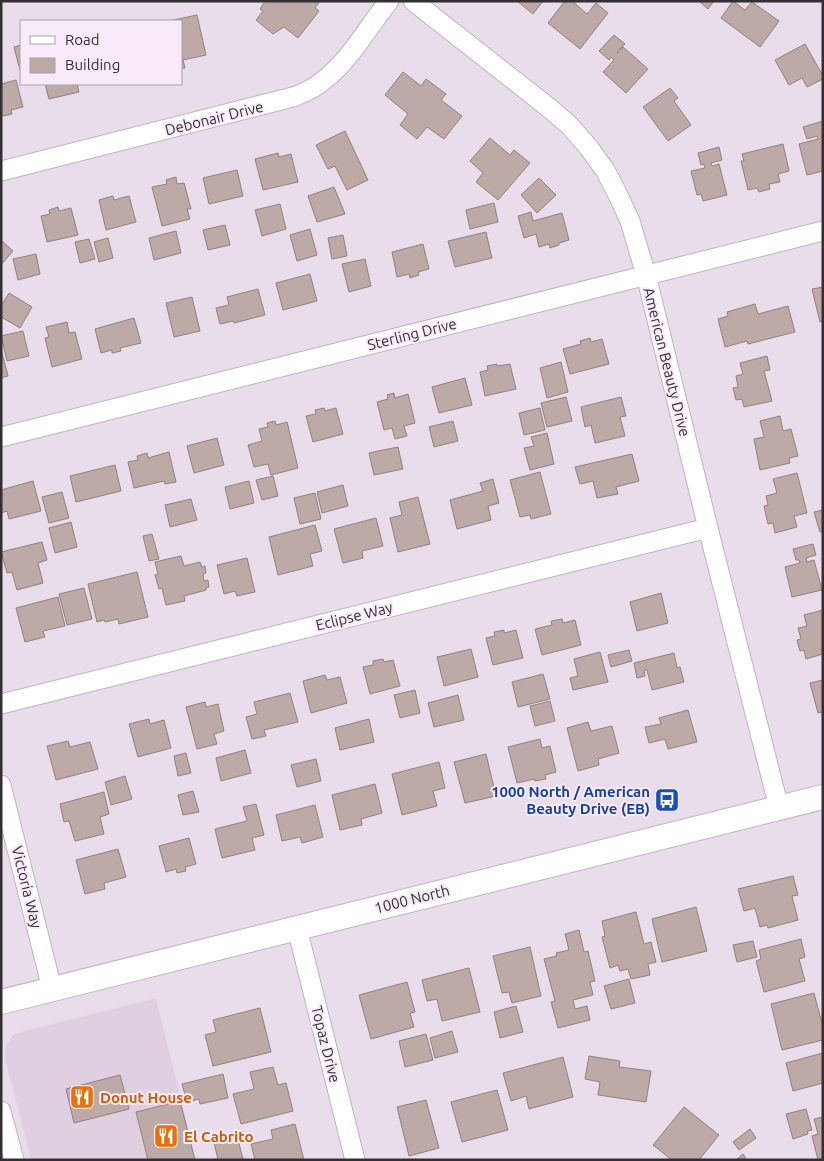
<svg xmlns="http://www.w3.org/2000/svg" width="824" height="1161" font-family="Ubuntu,sans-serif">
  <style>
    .built { fill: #e0cfe1 }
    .building { fill: #bda9a5; stroke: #93807d }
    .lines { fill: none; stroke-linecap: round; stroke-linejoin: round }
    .minor-casing { stroke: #bfb2c0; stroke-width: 21 }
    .tertiary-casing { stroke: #bfb2c0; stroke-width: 26 }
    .minor { stroke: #fff; stroke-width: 19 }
    .tertiary { stroke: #fff; stroke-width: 24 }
    .labels { text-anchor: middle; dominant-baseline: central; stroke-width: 4; stroke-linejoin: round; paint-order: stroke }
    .street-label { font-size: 15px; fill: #342f35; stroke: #f8eaf8 }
    .transit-label { font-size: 15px; font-weight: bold; fill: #164399; stroke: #f8eaf8; text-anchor: end }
    .food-label { font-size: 15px; font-weight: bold; fill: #c56008; stroke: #f8eaf8; text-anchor: start }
  </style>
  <rect width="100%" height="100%" fill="#eaddeb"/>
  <path class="built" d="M156 998 196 1160H31L5 1058 6 1046 13 1035 20 1032Z"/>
  <path class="building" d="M265 1H320L315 8 319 11 298 38 284 27 273 34 256 20 263 11 260 9Z
    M517 1H543L533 14Z
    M565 1H572L587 14 596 3 608 13 580 49 548 23Z
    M699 1H714L708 9Z
    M733 1 745 10 752 2 779 21 760 47 721 18Z
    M197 15 206 55 183 60 185 68H181V21H169Z
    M614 35 625 44 617 52 618 53 623 47 648 69 626 93 603 72 614 60 611 57 609 60 599 51Z
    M805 44 823 76V79L807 87 802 78 789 85 775 60Z
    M21 45V70H20L14 47Z
    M403 72 421 86 426 79 446 94 441 100 462 116 444 139 427 127 417 139 400 125 408 114 385 95Z
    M16 80 23 107 11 110 12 114 3 116 1 113V84Z
    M45 84H77L79 92 49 99Z
    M670 88 678 98 674 101 691 125 668 141 643 107Z
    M823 121V171L807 175 799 144 818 139 817 136 807 139 803 127Z
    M345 131 368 180 347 190 335 166 328 169 316 145Z
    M490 138 510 155 514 150 530 163 498 200 476 182 483 173 470 161Z
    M783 144 789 171 778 174 780 182 769 184 770 189 759 192 757 188 748 190 741 161H744L742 154Z
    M719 147 722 160 711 163 712 166 719 164 727 195 703 201 701 194 697 195 691 171 705 168 704 164 701 165 698 153Z
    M278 153 279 157 291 154 298 182 263 190 255 159Z
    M237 170 243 196 209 204 203 178Z
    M176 177 177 184 184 183 191 209H187L190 219 162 226 152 187 167 184 166 180Z
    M539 178 556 195 537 213 521 195Z
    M334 187 345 214 317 222 308 196Z
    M113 196 114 200 129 196 136 222 106 230 99 200Z
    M494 203 498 222 470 229 466 210Z
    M280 204 286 229 262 236 255 210Z
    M58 207 59 211 71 208 78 235 47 242 41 216 50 214 49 210Z
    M531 212 533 221 562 213 569 240 559 243V245L550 248 549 244 539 247 536 234 524 238 518 216Z
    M225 225 230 245 208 250 203 230Z
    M310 229 317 255 297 261 290 235Z
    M176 231 181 253 154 260 149 238Z
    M486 232 492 258 455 267 448 241Z
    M343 235 347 256 332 259 328 238Z
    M108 238 113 258 99 262 94 242Z
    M89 239 95 259 80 263 75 242Z
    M1 240 13 251 1 265Z
    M423 244 429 269 418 272 419 275 410 278 409 274 397 277 392 252Z
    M36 254 40 274 18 280 13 259Z
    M365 259 371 286 349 292 342 264Z
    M310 274 317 301 283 310 276 283Z
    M823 287V321L820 322 812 289Z
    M258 289 265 315 234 323 233 321 220 324 216 308 229 305 227 297Z
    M9 293 32 307 20 328 1 317V306Z
    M192 297 200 331 174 337 166 303Z
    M755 304 758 314 788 306 795 332 748 344 747 341 725 347 718 319 728 316 727 312Z
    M134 318 141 343 120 348 121 351 112 353V350L101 353 95 329Z
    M67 322 69 333 75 332 82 359 52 367 45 338 49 337 46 327Z
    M23 331 29 356 7 361 1 336Z
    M590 338 591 342 602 339 609 364 570 374 563 349 581 344 580 341Z
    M1 349 8 376 1 378Z
    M767 356 770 370 764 371 772 401 744 407 742 399 736 400 733 388 738 387 736 376 743 374 740 363Z
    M561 362 568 392 547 398 540 368Z
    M497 364V366L510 364 516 389 485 396 480 372 488 370 487 366Z
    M465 378 472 405 439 413 432 387Z
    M394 393 395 398 408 394 415 423 404 426 407 436 395 439 392 428 384 430 377 402 388 399 387 395Z
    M566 397 572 421 547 427 541 403Z
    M621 397 626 416 620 417 625 436 595 443 591 425 585 427 581 407Z
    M324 408 325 411 336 408 343 434 313 442 306 416 316 414 315 410Z
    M540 408 545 430 524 435 519 413Z
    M780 416 783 431 791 429 798 456 789 458 790 463 760 470 754 439 764 437 760 421Z
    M275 421 276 425 287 422 298 468 271 475 268 464 254 467 248 445 262 441 259 429 268 427 267 423Z
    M453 421 458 441 434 447 429 427Z
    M547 433 554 464 530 470 524 448 534 446 531 437Z
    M217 438 224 465 194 473 187 446Z
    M398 447 403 469 374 475 369 453Z
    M169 452 176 482 165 484 164 481 134 488 128 462 138 460 137 456 147 453 148 458Z
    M632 454 639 481 616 487 618 494 597 498 593 481 580 484 575 467Z
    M115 465 121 491 76 502 70 476Z
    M540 472 551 514 531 519 530 515 520 517 510 480Z
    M797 473 807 513 794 516 797 527 775 533 773 523 768 524 764 506 768 505 766 496 777 493 773 479Z
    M273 476 278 496 262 500 256 480Z
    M493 479 499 503 488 506 491 520 457 529 450 500 483 491 480 483Z
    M33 481 41 511 9 519 7 511 1 513V490Z
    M249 481 254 503 230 509 225 487Z
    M343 485 348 506 322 513 317 492Z
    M62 492 69 518 49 523 42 497Z
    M315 493 321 519 300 524 294 498Z
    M418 497 430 544 398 552 390 518 402 515 399 502Z
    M191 499 197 520 170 527 165 505Z
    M823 510V531L820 532 814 512Z
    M376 518 383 546 362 551 363 558 343 563 334 529Z
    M71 522 77 547 55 553 49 528Z
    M315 525 322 551 310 554 313 566 278 575 269 537Z
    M152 534 159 559 149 561 143 536Z
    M42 542 47 560 38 563 43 583 17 590 12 572 7 573 1 552Z
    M813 544 816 555 806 558 807 562 814 560 822 590 792 597 785 567 800 563 799 560H796L793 549Z
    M181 556 184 566 200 562 202 567 205 566 206 573 203 574 204 581 208 580 209 587 206 588V590L184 596 185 601 166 605 162 588 159 589 155 575 158 574 155 562Z
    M247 558 255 592 237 596 235 591 224 594 217 565Z
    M137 572 148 617 119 624 118 619 105 622 104 620 97 622 88 584Z
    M84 588 92 619 67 625 59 594Z
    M661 593 668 623 637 631 630 602Z
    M58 597 65 626 43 631 45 637 25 642 16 608Z
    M823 610V654L806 659 804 650 800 651 797 640 801 639 798 628 807 626 804 615Z
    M562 619 563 623 575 620 581 645 542 655 535 629 552 625 551 621Z
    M504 630V633L516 630 523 658 493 665 486 638 495 636 494 632Z
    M471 649 478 677 444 686 437 657Z
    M629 650 632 661 611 667 608 655Z
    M600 652 608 682 573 690 570 678 578 676 574 659Z
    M674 653 677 668 680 667 684 682 652 690 647 670H644L645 676 637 678 634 663Z
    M383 659 384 662 393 660 400 686 370 694 363 667 373 665V661Z
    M543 674 550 699 518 707 512 682Z
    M325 675 327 680 340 677 347 703 311 713 303 681Z
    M823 680V712L818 713 810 683Z
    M415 690 420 713 400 718 394 695Z
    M290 693 298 722 264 730 266 736 252 739 246 717 257 714 254 702Z
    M458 695 464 720 434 727 428 703Z
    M550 701 555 721 535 726 530 706Z
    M205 702 206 707 218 704 224 731 214 734 217 744 197 749 186 707Z
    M688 710 697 742 668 749 665 739 649 743 645 727 661 724 659 718Z
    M149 719 150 724 164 720 171 748 138 757 129 724Z
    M369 719 374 742 340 750 335 728Z
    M588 722 591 731 612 726 619 753 598 759 599 765 578 771 567 728Z
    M540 739 542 748 550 746 556 772 545 775 546 779 535 781 534 779 517 783 508 747Z
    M68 741 70 747 90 742 98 769 56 780 47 746Z
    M245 750 251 773 221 781 216 758Z
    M186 753 191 773 178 776 174 756Z
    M486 754 496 796 465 803 454 762Z
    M316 759 321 781 297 787 291 765Z
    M439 762 445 788 433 791 437 806 402 815 392 774Z
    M125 776 132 799 111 805 105 782Z
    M375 784 382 813 361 819 362 825 340 830 332 795Z
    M193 791 199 812 183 815 178 795Z
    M104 792 109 814 100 817 104 834 75 841 69 821 64 822 60 804Z
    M256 804 264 835 252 838 255 850 222 858 215 829 247 821 243 807Z
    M315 805 323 837 302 843 300 837 282 841 276 815Z
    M189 838 196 864 185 867 186 871 177 873 176 869 166 872 159 846Z
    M118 849 126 877 104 883 105 889 85 894 76 860Z
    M793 876 798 895 792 896 798 920 768 928 767 925 760 927 755 908 744 911 738 889Z
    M696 907 707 951 662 962 652 919Z
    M636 912 644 944 651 942 656 962 648 964 650 975 631 979 628 969 620 971 618 965 610 968 602 937 605 936 602 921Z
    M579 930 584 952 588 951 595 981 590 982 593 995 573 1000 575 1009 587 1006 590 1020 558 1028 551 1002 555 1001 544 959 557 956 556 953 569 950 565 934Z
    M801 939 805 957 799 959 805 981 764 992 756 961 761 959 759 950Z
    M753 941 757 957 737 962 733 945Z
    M530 947 541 996 512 1003 509 992 502 993 493 956Z
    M469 968 480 1012 442 1021 437 999 427 1001 422 980Z
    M629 979 635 1003 611 1009 604 986Z
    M407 982 415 1012 410 1013 414 1027 371 1039 359 995Z
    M814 993 823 1027V1040L782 1050 771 1004Z
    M516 1006 523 1032 500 1038 494 1012Z
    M260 1008 271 1052 213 1066 205 1035 216 1032 213 1020Z
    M452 1031 458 1052 435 1058 430 1038Z
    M426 1034 433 1060 405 1067 399 1041Z
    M823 1053V1083L793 1091 786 1063Z
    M589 1056 620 1061 619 1067 651 1071 646 1102 598 1095 600 1082 585 1079Z
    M563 1057 573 1097 529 1109 526 1096 511 1101 503 1073Z
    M273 1067 278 1085 286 1083 293 1111 241 1124 233 1094 254 1089 250 1072Z
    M223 1074 228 1098 200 1104 199 1099 187 1102 182 1084Z
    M120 1075 129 1109 74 1123 66 1089Z
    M497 1090 508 1130 462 1142 451 1102Z
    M426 1100 439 1148 409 1156 397 1107Z
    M180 1101 195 1160H148L136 1112Z
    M684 1107 719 1135 699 1160H672L653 1145Z
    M806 1109 812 1130 807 1131 808 1134 793 1139 786 1114Z
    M823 1117V1160H818L812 1136 818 1134 814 1119Z
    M295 1124 304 1160H255L251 1144 273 1139 271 1130Z
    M750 1129 756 1138 739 1150 733 1142Z
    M237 1136 243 1159 218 1160 214 1142Z
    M743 1154 747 1160H736Z"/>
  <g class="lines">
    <defs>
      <path id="minor" d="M413 1 548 107 570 126 589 148 605 170 618 195 630 221 646 275 708 528 779 808
        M1 171 293 97C304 93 315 88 324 80 350 60 368 27 389 1
        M1 437 823 231
        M1 704 708 528
        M1 785 52 989
        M297 928 355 1160
        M1 1111 14 1160"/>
      <path id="tertiary" d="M1 1002 823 797"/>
    </defs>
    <use href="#minor" class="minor-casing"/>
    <use href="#tertiary" class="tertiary-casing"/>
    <use href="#minor" class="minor"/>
    <use href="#tertiary" class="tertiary"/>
  </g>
  <defs>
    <symbol id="bus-square" viewBox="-11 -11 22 22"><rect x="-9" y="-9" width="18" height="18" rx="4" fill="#1a4fb4" stroke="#f8eaf8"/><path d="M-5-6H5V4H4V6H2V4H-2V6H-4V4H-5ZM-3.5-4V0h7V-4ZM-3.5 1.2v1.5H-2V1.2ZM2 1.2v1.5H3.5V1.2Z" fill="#fff"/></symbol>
    <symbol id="restaurant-square" viewBox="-11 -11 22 22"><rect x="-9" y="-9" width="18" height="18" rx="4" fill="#e8710a" stroke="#f8eaf8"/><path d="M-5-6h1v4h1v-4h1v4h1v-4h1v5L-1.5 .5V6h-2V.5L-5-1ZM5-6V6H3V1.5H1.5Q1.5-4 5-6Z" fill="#fff"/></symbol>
  </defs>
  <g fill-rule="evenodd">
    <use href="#bus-square" x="653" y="786" width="28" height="28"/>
    <use href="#restaurant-square" x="68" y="1083" width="28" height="28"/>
    <use href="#restaurant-square" x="152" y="1122" width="28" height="28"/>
  </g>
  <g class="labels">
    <g class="street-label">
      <text transform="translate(214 118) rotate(-14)">Debonair Drive</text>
      <text transform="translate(412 334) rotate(-14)">Sterling Drive</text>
      <text transform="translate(667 362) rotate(76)">American Beauty Drive</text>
      <text transform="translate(354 616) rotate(-14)">Eclipse Way</text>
      <text transform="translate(27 887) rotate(76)">Victoria Way</text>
      <text transform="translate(412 899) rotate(-14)">1000 North</text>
      <text transform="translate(326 1044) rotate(76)">Topaz Drive</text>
    </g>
    <g class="transit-label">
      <text x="650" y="791">1000 North / American<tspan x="650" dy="17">Beauty Drive (EB)</tspan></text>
    </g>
    <g class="food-label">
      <text x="100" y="1097">Donut House</text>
      <text x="184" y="1136">El Cabrito</text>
    </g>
  </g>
  <rect width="824" height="1161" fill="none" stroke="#342f35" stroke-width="5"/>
  <rect x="20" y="20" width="162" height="65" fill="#f8eaf8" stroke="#aa9faa"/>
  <rect x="30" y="36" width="25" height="8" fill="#ffffff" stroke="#aa9faa"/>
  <text x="65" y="45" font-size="15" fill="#342f35">Road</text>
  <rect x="30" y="58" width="25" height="15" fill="#bda9a5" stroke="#aa9faa"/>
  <text x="65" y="70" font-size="15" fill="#342f35">Building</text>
</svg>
